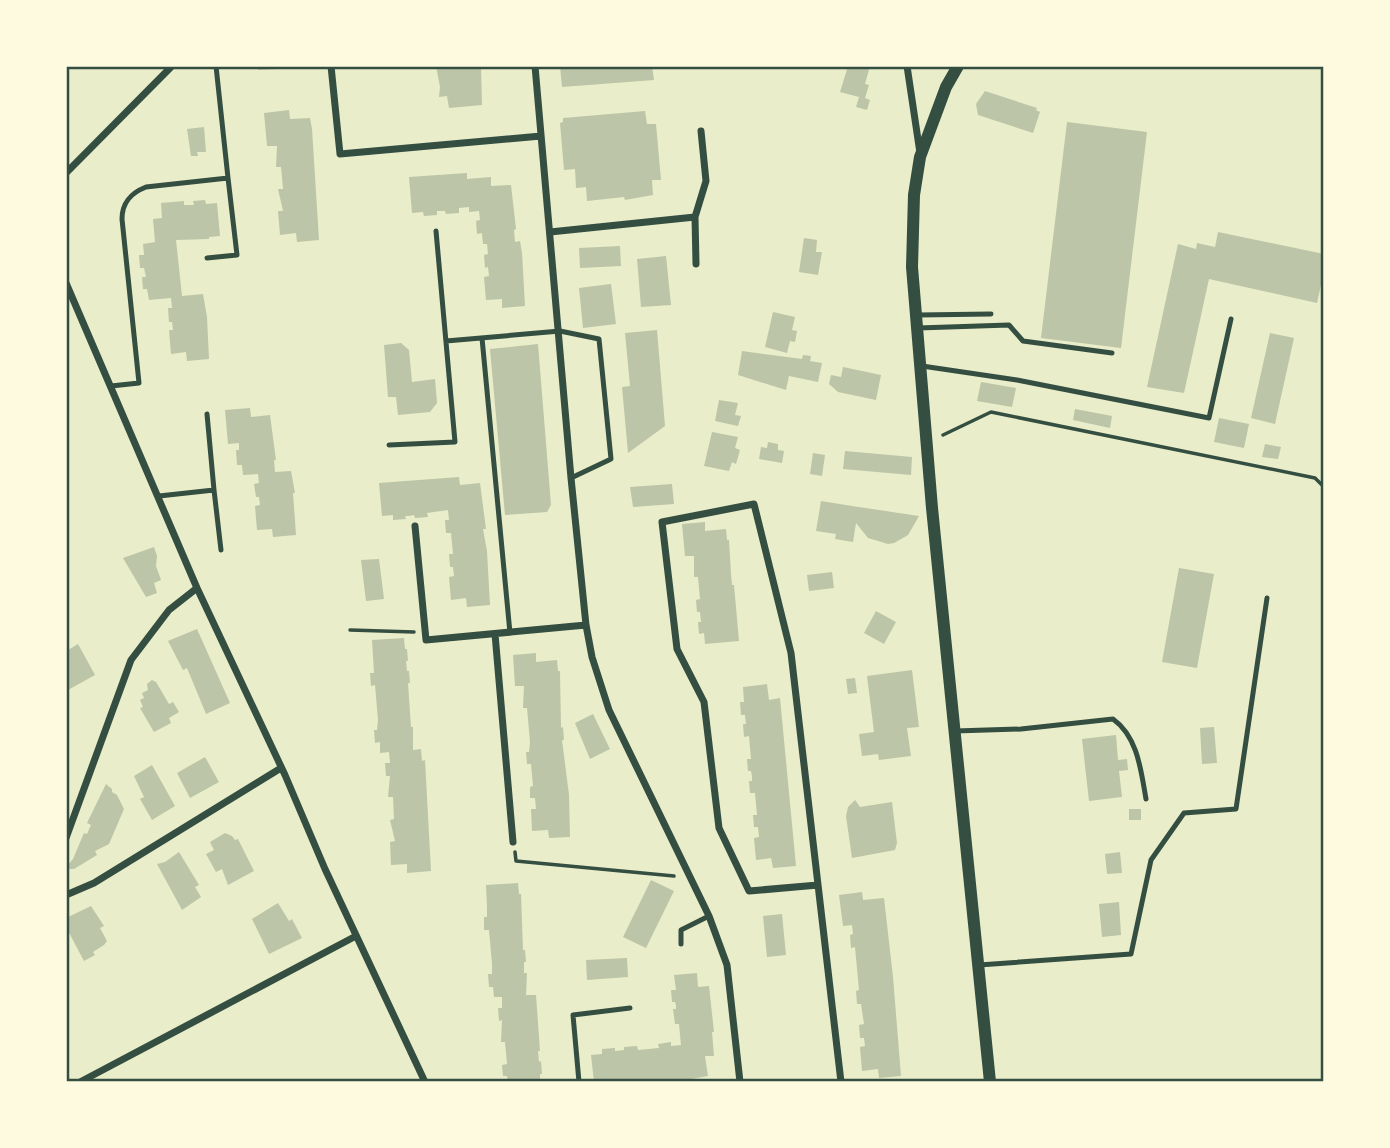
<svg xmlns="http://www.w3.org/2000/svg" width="1390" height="1148" font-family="'Fira Sans',sans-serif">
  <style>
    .building { fill: #bcc5a7 }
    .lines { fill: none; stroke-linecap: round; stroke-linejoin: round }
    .path { stroke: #344e41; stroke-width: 3.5 }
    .service { stroke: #344e41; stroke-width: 5 }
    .minor { stroke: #344e41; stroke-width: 7 }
    .tertiary { stroke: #344e41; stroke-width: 12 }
    .neatline { fill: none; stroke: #344e41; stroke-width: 2.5 }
  </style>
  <rect width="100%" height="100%" fill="#e9edc9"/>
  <path class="building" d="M258 66H277V69L258 70Z
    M436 66 481 67 482 105 449 108 447 96 439 97 440 87Z
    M560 66H652L654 80 562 87Z
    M848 66H870L865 84 869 85 865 98 870 100 867 110 856 107 859 97 840 92Z
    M985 91 1037 108 1036 110 1040 112 1033 133 978 115 976 104Z
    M289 110 290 119 310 118 312 129 319 240 297 242 296 233 280 235 278 211H283L278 189H283L281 167H276L277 146H267L264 113Z
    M645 111 647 124H656L661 180H652L653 195 625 200 624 197 587 201 586 187 576 188 575 169 564 170 560 123 563 122V118Z
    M1067 122 1147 132 1121 348 1041 338Z
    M204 127 206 152H197L198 156H191L187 129Z
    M467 173V179L491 177V186L511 185 516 229 514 230 515 242 520 241 522 253 525 306 502 308V299L486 300 484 277 489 276 488 267 485 268 484 255 488 254 487 244H483L482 233 477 234 476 221 480 220 479 211 469 212V207L459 208V213L446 214 445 211H437V215L424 216 423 212 412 213 409 177Z
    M205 200 206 204 217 203 220 236 209 237V239L176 240 182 296 203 294 207 317 209 359 187 361 186 352 171 354 169 330H173L172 322H169L168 308H172L171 298 149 300 147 289H143L142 277H146L144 268H140L139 255H144L143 244 155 242 153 219 162 218 161 203 184 201V205H194L193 201Z
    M1218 232 1324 254V271L1317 303 1209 279 1184 393 1147 387 1178 244 1196 249 1197 243 1215 247Z
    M804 238 817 240 816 252H822L818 275 799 272Z
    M620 246 621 266 580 268 579 248Z
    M666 256 671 305 641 307 637 259Z
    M611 284 616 324 583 328 579 288Z
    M773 312 795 317 792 330 797 331 795 342 790 341 787 353 765 347Z
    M657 330 665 426 628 453 622 387 630 386 625 333Z
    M1270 333 1294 338 1275 424 1251 418Z
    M401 343 409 350 412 382 435 379 437 403 430 412 398 415 396 397H388L384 345Z
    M538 344 551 505 547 512 505 515 490 349Z
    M742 351 802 359 803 355 811 356 810 361 822 363 818 382 789 376 786 390 738 375Z
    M843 367 881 375 876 400 838 392 829 384 831 375 841 377Z
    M981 382 1016 388 1012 407 977 401Z
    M719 400 738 403 735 415 741 416 738 426 715 421Z
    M250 408 251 417 270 415 276 460H274L275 472 291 471 295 493H293L296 535 273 537 272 529 257 530 255 506 260 505 259 497H256L254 484 259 483 258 474 243 475 242 465H237L236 450H239V443L228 444 225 410Z
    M1075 409 1112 416 1110 428 1073 420Z
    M1219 418 1249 424 1244 448 1214 442Z
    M712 432 738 437 735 448 740 450 736 464 732 462 729 471 704 466Z
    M768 442 778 444V450L784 451 782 463 759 459 761 447 767 448Z
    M1265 444 1281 447 1278 459 1262 457Z
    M845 451 912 457 911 475 843 469Z
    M813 453 825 455 822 476 810 474Z
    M459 477 460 485 480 483 486 529H483L487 551 490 605 467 607 466 598 451 600 449 577 454 576 453 567H450L449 554H453L451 533H446L445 520H449L448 510 427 513 428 517 415 518 414 515 409 516H405L406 519 393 520V515L382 516 379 483Z
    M672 484 674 504 633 507 630 487Z
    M821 501 852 506 919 516 908 535 894 543 888 544 868 538 856 523 853 542 835 539 836 534 816 531Z
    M705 522V531L726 529 727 540H729L731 574 732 585H734L739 641 705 644 704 633 699 634 698 622H701L700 612H697L696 600 700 599 698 577H694V556H685L682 524Z
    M154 547 157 556 156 566 161 580 154 583 157 593 146 597 123 558Z
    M379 559 384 599 366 601 361 560Z
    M1179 568 1214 574 1197 668 1162 662Z
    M832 572 834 588 809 591 807 575Z
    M876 611 896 622 884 644 864 633Z
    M197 629 230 703 206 714 187 668 183 670 168 641Z
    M404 638 405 649H407L408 661H406L407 671H409L410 683H408L411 727H413V750L421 749 422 761 425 760 431 871 407 873V864L391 865 390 842 395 841 390 820 394 819 393 797H388L390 776H386L385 763H390L389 752 380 753V742L375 743 374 730H377L378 720 375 685 371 686 370 673H374L372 640Z
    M78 644 95 675 68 690V650Z
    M536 653V662L557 660 558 671H560L561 728 563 727 564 740H562L569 795 570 837 549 838 548 830 532 831 531 809H536L535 798H530V787L533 786 531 764H527L526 752H529L530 742 527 708H523L524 686H515L513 655Z
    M912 670 919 727 907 728 911 756 879 760 878 754 862 756 859 734 874 732 867 676Z
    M855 678 857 693 848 694 846 679Z
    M152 680 156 682 169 704 173 702 179 712 169 718 171 723 154 732 140 708 143 707 140 700 144 698 142 693 148 690 147 684Z
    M767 684 769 700 780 698 796 866 773 868 771 858 756 860 754 838 759 837 758 827H754L753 815H757L755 793H750L749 781H752V776L751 771H748L747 759H751L749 736 744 737 743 724H746L745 715H741L740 702H744L743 687Z
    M593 714 610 749 590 759 575 723Z
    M1214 727 1217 763 1202 764 1200 728Z
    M1116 735 1118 760 1127 759 1128 770 1119 771 1122 797 1089 801 1082 739Z
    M205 757 219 782 190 798 177 773Z
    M152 765 175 806 152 820 140 799 144 797 134 776Z
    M106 784 112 789V792L117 795 124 809 109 844 95 851 97 855 74 869H70L67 866 73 859 84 833 87 834 91 825 87 823Z
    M855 800 860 807 892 802 897 843 895 850 852 858 846 816 848 807Z
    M1129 809H1141V820H1129Z
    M225 833 232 836 235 840 238 839 254 871 228 885 222 869 216 872 206 854 214 850 210 842Z
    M179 852 199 885 195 887 201 897 182 910 157 864 165 862Z
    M1120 852 1122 873 1107 874 1105 854Z
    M651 880 674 891 646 948 623 937Z
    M518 883 519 894H521L523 950H525L526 962H524V973H527L526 995H536L540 1051H538L539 1062 541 1061 542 1074H540V1082H508L507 1076H503L502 1065 507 1064 505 1042H501L502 1020 499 1021 498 1008H502V997H494L493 987H489L488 974H492V964L489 930H484V917H487V907L486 885Z
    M862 892 863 900 884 898 893 977 901 1076 879 1078 878 1069 862 1071 860 1047 865 1046 864 1038H860L859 1025 864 1024 861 1004H857L856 991 859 990 855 947 851 948 850 935 853 934 852 925 843 926 839 895Z
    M1119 902 1121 935 1102 937 1099 904Z
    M278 903 289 921 292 919 302 938 269 954 252 919Z
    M91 906 104 926 100 928 107 941 104 945 93 952 95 955 84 961 66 927V918Z
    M782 914 786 955 767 957 763 916Z
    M627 958 628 977 587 980 586 960Z
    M697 973 698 987 709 986 714 1032H712L714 1056H705L708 1076 674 1082H594L591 1055 602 1054V1049L615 1048V1051L624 1050V1047L637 1046 638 1050 659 1048 658 1044 671 1042V1046L681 1045 679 1024H675L673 1009H676V1005L675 1002H672L671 990H676L674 975Z"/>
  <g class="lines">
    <path class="path" d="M943 435 991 412 1315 478 1324 487
      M350 630 414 632
      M515 852 516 861 674 876"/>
    <path class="service" d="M216 66 228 178
      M918 315 991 314
      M918 328 1009 325 1023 341 1112 353
      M482 338 510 633
      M446 341 560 331 599 339 611 459 571 478
      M922 366 1017 380 1209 418 1231 319
      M111 386 139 383 122 219C122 202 131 193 146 187L228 178 237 255 207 258
      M389 445 455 442 436 231
      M214 490 221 550
      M159 496 214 490 207 414
      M955 731 1021 729 1113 719C1138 737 1141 771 1146 799
      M681 944V930L709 916
      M979 965 1131 954 1151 860 1184 813 1236 809 1267 598
      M579 1082 573 1015 630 1008"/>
    <path class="minor" d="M331 66 340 154 541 136
      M535 66 571 478 586 625 592 657 609 710 709 916 727 965 740 1082
      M907 66 920 153
      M66 173 172 66
      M695 217 696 264
      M550 232 695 217 706 181 701 131
      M66 283 197 588 285 775 325 869 425 1082
      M415 526 426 640 586 625
      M495 634 513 842
      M66 838 131 660 169 610 197 588
      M818 885 749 891 719 828 704 702 677 649 662 522 754 504 791 653 841 1082
      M66 895 94 883 281 768
      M80 1082 356 936"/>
    <path class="tertiary" d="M958 66 946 87 920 157 914 195 912 267 932 508 990 1082"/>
  </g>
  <rect width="1390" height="1148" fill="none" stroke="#fefae0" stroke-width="136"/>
  <rect x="68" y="68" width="1254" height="1012" class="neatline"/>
</svg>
